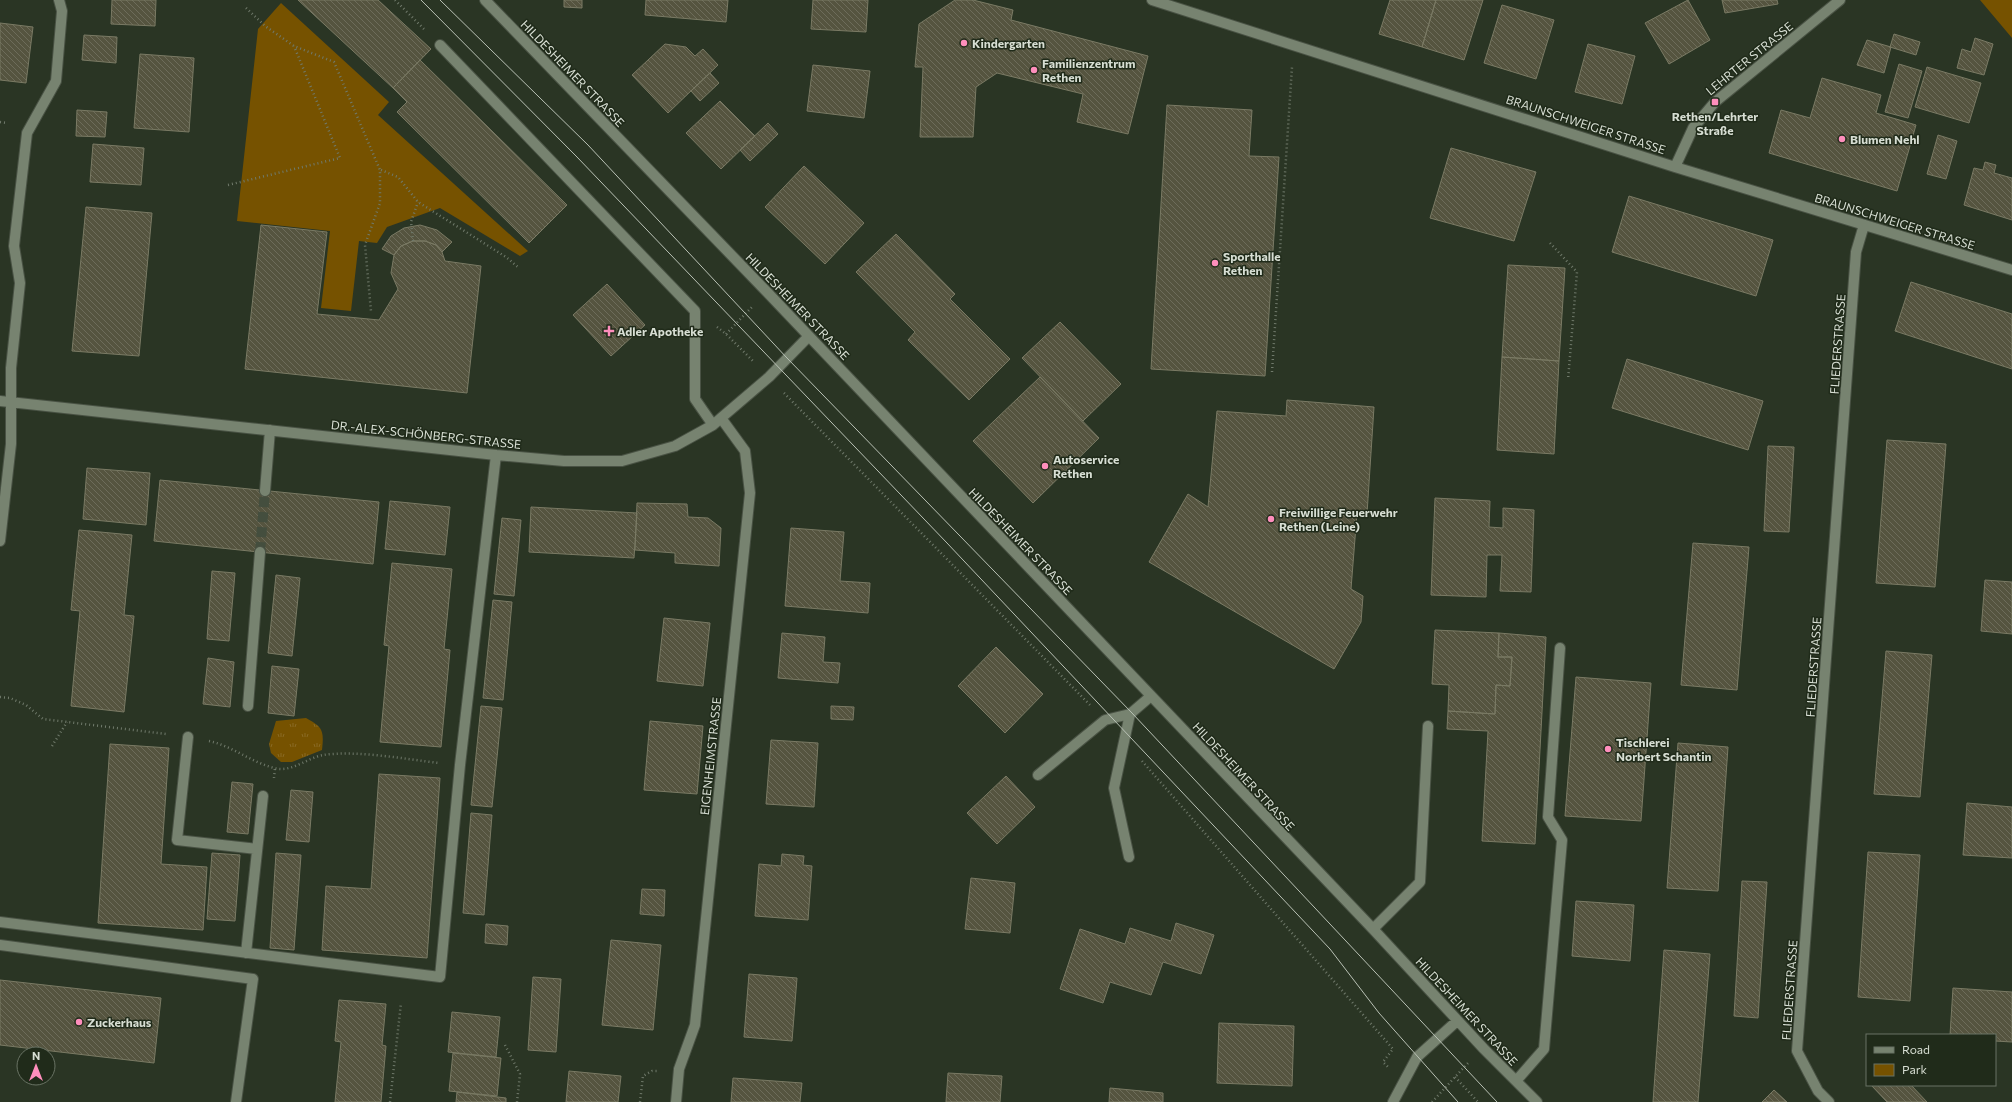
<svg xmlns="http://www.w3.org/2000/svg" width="2012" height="1102" font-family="Commissioner,sans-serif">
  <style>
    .green { fill: #765200 }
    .park { fill: url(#park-tufts) }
    .building { fill: url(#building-back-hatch); stroke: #7a7a64 }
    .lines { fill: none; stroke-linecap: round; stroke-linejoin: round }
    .minor-tunnel { stroke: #444e3e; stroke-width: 10; stroke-dasharray: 10 5; stroke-linecap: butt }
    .minor-casing { stroke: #495244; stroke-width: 12 }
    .path { stroke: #707a6b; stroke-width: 2.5; stroke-dasharray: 1 3; stroke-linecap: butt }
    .minor { stroke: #778370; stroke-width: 10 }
    .tram { stroke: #b9c1b5; stroke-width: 1 }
    .poi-dot { fill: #fe8ebc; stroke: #202b1a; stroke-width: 1.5 }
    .labels { text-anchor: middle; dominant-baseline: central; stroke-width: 3; stroke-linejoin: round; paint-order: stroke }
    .poi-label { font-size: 12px; font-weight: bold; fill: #d7ded3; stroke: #202b1a; text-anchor: start }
    .street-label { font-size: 12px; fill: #d7ded3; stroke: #202b1a }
  </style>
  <defs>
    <pattern id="park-tufts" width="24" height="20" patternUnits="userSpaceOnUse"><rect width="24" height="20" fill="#765200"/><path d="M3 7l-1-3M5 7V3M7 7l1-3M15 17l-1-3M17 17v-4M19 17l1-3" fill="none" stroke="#896a24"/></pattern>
    <pattern id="building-back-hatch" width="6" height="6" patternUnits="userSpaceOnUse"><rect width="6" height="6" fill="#55543f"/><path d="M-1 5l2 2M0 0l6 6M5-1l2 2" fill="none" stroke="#6d6c5a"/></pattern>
  </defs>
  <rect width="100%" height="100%" fill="#2a3524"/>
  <path class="green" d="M1980 0H2012V38Z
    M281 3 389 102 378 115 528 251 520 256 440 208 387 227 377 243 359 241 351 311 321 308 330 231 237 221 258 29Z"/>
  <path class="park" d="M306 718C323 727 324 731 322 750L292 762H281L271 753 269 744 276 721Z"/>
  <path class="building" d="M112 0H156L155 26 111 24Z
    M298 0H378L431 49 393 88Z
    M564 0H582V8L564 7Z
    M646 0H728L726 22 645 15Z
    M813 0H868L866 32 811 29Z
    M955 0H973L1013 10 1011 20 1148 56 1128 134 1077 122 1083 94 997 73 976 87 973 137H920L923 67H915L919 24Z
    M1390 0H1436L1422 47 1379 34Z
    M1436 0H1483L1464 60 1422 47Z
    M1688 0 1710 40 1669 64 1645 23Z
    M1722 0H1777L1778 4 1725 13Z
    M1502 5 1554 20 1536 79 1484 63Z
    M0 23 33 27 26 83 0 80Z
    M1894 34 1920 42 1916 55 1890 47Z
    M84 35 117 37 116 63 82 60Z
    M1975 38 1993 44 1984 75 1957 68 1962 49 1971 52Z
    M1867 40 1891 47 1884 73 1857 65Z
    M665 44 686 47 695 56 703 49 718 65 668 113 632 75Z
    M1588 44 1635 56 1622 104 1575 92Z
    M140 54 194 58 189 132 134 128Z
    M420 60 567 205 529 243 397 112 407 102 393 88Z
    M1899 64 1922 71 1908 118 1885 112Z
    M813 65 870 71 864 118 807 111Z
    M1927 67 1981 83 1969 123 1915 107Z
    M710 73 719 83 700 101 691 91Z
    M1822 78 1881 95 1876 113 1916 125 1897 191 1769 153 1781 110 1810 118Z
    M720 101 755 136 721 169 686 133Z
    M1167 105 1252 110 1249 156 1279 157 1265 376 1151 369Z
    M77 110 107 112 105 137 76 136Z
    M768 123 778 134 750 161 740 150Z
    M1938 135 1957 141 1946 179 1927 174Z
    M93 144 144 148 141 185 90 182Z
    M1451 148 1536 172 1514 241 1430 218Z
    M1985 162 1996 165 1994 173 2012 178V220L1964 205 1974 168 1983 170Z
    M804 166 864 223 825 264 765 207Z
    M1629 196 1773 240 1756 296 1612 252Z
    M86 207 152 213 139 356 72 351Z
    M261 225 327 232 317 314 379 320 398 289 391 273 394 255 401 246 413 241H425L436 245 442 252 445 261 481 266 467 393 245 369Z
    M420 225 437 230 452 242 442 252 436 245 425 241H413L401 246 394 255 382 249 391 236 404 228Z
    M896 234 955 294 950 299 1010 359 969 400 908 340 915 332 856 272Z
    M1508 265 1565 268 1559 361 1502 357Z
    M1911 282 2012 314V369L1895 331Z
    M607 284 645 325 611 356 573 315Z
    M1060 322 1121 384 1083 421 1022 358Z
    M1502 357 1559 361 1554 454 1497 450Z
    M1627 359 1763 401 1748 450 1612 408Z
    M1040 377 1099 438 1033 503 973 441Z
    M1287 400 1374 407 1367 514 1357 513 1351 589 1363 596 1361 622 1334 669 1149 562 1188 494 1208 507 1217 411 1286 416Z
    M1887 440 1946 444 1935 587 1876 583Z
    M1768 446 1794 447 1789 532 1764 531Z
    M87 468 150 473 146 525 83 519Z
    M160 480 379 502 373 564 154 541Z
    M1435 498 1490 501 1489 527 1503 528V508L1534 510 1531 592 1500 591 1502 555H1487L1486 597 1431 595Z
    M390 501 450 507 445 555 385 549Z
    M637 503 687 504 688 517 708 518 721 528 719 566 675 563V553L635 550Z
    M531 507 637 513 634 558 529 552Z
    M502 518 521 520 514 596 494 594Z
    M791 528 844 532 840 581 870 583 868 613 785 606Z
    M79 530 132 535 124 615 134 616 124 712 71 706 80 611 71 610Z
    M1693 543 1749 547 1737 690 1681 685Z
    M392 563 452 569 444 649 450 650 441 747 380 742 389 646 384 645Z
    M212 571 235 573 229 641 207 639Z
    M276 575 300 578 292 656 268 653Z
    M1985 580 2012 582V634L1981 631Z
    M493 600 512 602 503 700 483 698Z
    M664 618 710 623 703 686 657 681Z
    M1435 630 1499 633 1498 657H1512L1510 686 1496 685 1495 714 1448 711 1449 685 1432 684Z
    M782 633 825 637 823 662 840 663 838 683 778 678Z
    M1499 633 1546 637 1535 844 1482 841 1488 731 1447 729 1448 711 1495 714 1496 685 1510 686 1512 657H1498Z
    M996 647 1043 694 1005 733 958 686Z
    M1886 651 1932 655 1920 797 1874 794Z
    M208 658 234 662 230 707 203 704Z
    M272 666 299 669 294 716 268 713Z
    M1576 677 1651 683 1641 821 1565 816Z
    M481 706 502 708 492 807 471 805Z
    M831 706 854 707 853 720 831 719Z
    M650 721 703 726 697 794 644 790Z
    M771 740 818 743 814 807 766 804Z
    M1678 743 1728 747 1718 891 1667 888Z
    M110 744 169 748 161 864 207 867 203 930 98 923Z
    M379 774 440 778 427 958 322 950 326 886 371 889Z
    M1006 776 1035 807 997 844 967 813Z
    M232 782 253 784 248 834 227 832Z
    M291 790 313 792 309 842 286 840Z
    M1967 803 2012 807V858L1963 855Z
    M471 813 492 815 484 915 463 913Z
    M1868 852 1920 855 1910 1001 1858 997Z
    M212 853 240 855 235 921 207 919Z
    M276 853 301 855 294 950 270 948Z
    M782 854 804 856 803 865 812 866 808 920 755 916 759 864 781 866Z
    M971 878 1015 883 1010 933 965 929Z
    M1742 881 1767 882 1758 1018 1734 1016Z
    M642 889 665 890 664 916 640 914Z
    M1576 901 1634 905 1630 961 1572 956Z
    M1176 923 1214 935 1201 974 1163 962 1151 995 1110 982 1103 1003 1060 989 1080 929 1125 944 1130 928 1171 941Z
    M486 924 508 926 507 945 485 943Z
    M611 940 661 945 653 1030 602 1025Z
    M1664 950 1710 954 1698 1102H1653Z
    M749 974 797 978 792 1041 744 1037Z
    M533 977 561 979 556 1052 528 1050Z
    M0 980 161 998 154 1063 0 1045Z
    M1953 988 2012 992V1042L1995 1041V1035H1950Z
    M339 1000 386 1004 382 1045 386 1046 381 1102H335L341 1042 335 1041Z
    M452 1012 500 1017 496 1057 448 1052Z
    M1219 1023 1294 1026 1292 1086 1217 1083Z
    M453 1053 501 1058 497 1096 449 1091Z
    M569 1071 621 1076 618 1102H566Z
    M948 1073 1002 1076 1000 1102H946Z
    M733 1078 802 1083 800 1102H731Z
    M1871 1085H1911L1927 1102H1887Z
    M1110 1088 1163 1093V1102H1109Z
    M1774 1090 1787 1102H1762Z
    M457 1092 506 1098V1102H456Z"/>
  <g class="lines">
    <path class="minor-tunnel" d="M260 552 265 491"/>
    <defs>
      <path id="minor" d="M485 0 767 292 1373 929 1484 1049 1537 1102
        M1152 0 1675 167 2012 270
        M440 45 695 311V399L713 425
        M1675 167 1693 128 1715 102 1840 0
        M0 401 496 455 564 461H622L675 446 713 425 721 418 769 377 809 336
        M265 491 270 430
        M0 541 11 444V368L20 283 14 246 27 133 56 81 62 11 59 0
        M248 706 260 552
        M188 737 177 840 257 849
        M1038 775 1105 720 1130 714 1151 696
        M1129 857 1114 788 1130 714
        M0 922 440 977 460 765 496 455
        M1373 929 1420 882 1428 726
        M0 945 253 979 236 1102
        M246 953 263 796
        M1516 1081 1544 1049 1562 840 1548 817 1560 648
        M676 1102 679 1069 695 1025 750 493 745 451 721 418
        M1393 1102 1417 1057 1457 1021
        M1829 1102 1818 1091 1797 1051 1856 252 1864 225"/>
    </defs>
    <use href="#minor" class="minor-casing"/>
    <path class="path" d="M395 0 426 31
      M246 8 265 26 294 46 334 62 380 170V203L365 245 371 311
      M0 122 7 123
      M381 170 398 177 418 202 506 257 519 268
      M228 185 340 158 294 46
      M413 241 411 222 418 202
      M1550 243 1577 272 1568 380
      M717 327 726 334 754 362
      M726 334 752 307
      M1272 372 1292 67
      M784 393 1090 705
      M0 697 10 698 26 705 43 719 166 734
      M209 741C232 746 251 762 274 768 291 773 307 758 323 755 356 750 405 759 439 763
      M52 746 67 722
      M1142 761 1393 1049 1383 1062 1388 1067
      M274 778 275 768
      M505 1045 520 1074 517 1102
      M1455 1077 1478 1102
      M390 1102 401 1003
      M640 1102 643 1076 652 1071H657
      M1432 1102 1468 1063"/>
    <use href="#minor" class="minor"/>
    <path class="tram" d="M421 0 577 157 947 543 1330 949 1379 1013 1458 1102
      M440 0 588 145 787 358 1132 713 1497 1102"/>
  </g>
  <g class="poi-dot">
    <circle cx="964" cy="43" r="4"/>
    <circle cx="1034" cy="70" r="4"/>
    <rect x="1711" y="98" width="8" height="8" rx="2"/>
    <circle cx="1842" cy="139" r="4"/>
    <circle cx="1215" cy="263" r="4"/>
    <path d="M607 325h4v4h4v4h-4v4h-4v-4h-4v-4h4z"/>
    <circle cx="1045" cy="466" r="4"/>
    <circle cx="1271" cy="519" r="4"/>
    <circle cx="1608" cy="749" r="4"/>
    <circle cx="79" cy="1022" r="4"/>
  </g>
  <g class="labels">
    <g class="poi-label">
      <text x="972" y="43">Kindergarten</text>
      <text x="1042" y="63">Familienzentrum<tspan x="1042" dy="14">Rethen</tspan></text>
      <text x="1715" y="116" text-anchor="middle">Rethen/Lehrter<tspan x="1715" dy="14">Straße</tspan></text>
      <text x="1850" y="139">Blumen Nehl</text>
      <text x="1223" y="256">Sporthalle<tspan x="1223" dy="14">Rethen</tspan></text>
      <text x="617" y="331">Adler Apotheke</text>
      <text x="1053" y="459">Autoservice<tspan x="1053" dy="14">Rethen</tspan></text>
      <text x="1279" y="512">Freiwillige Feuerwehr<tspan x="1279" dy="14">Rethen (Leine)</tspan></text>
      <text x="1616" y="742">Tischlerei<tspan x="1616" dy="14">Norbert Schantin</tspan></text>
      <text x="87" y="1022">Zuckerhaus</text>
    </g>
    <g class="street-label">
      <text transform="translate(1749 58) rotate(-39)">LEHRTER STRASSE</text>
      <text transform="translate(573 73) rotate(46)">HILDESHEIMER STRASSE</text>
      <text transform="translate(1586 124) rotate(18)">BRAUNSCHWEIGER STRASSE</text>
      <text transform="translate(1895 221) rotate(17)">BRAUNSCHWEIGER STRASSE</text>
      <text transform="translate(798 306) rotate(46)">HILDESHEIMER STRASSE</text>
      <text transform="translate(1837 344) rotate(-86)">FLIEDERSTRASSE</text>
      <text transform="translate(426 434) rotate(6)">DR.-ALEX-SCHÖNBERG-STRASSE</text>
      <text transform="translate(1021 541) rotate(46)">HILDESHEIMER STRASSE</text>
      <text transform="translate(1813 667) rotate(-86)">FLIEDERSTRASSE</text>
      <text transform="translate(710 756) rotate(-84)">EIGENHEIMSTRASSE</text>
      <text transform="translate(1244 776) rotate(47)">HILDESHEIMER STRASSE</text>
      <text transform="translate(1789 990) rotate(-86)">FLIEDERSTRASSE</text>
      <text transform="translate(1467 1011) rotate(47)">HILDESHEIMER STRASSE</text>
    </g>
  </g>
  <rect x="1866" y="1034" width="130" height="52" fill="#202b1a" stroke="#697364"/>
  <rect x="1874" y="1047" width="20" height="6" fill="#778370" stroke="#697364"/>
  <text x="1902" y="1054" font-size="12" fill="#d7ded3">Road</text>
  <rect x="1874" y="1064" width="20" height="12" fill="#765200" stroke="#697364"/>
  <text x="1902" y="1074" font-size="12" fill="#d7ded3">Park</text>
  <g transform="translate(36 1066)"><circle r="19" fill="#202b1a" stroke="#697364"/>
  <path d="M0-3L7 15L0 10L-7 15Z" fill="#fe8ebc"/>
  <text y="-6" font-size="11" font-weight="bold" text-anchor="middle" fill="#d7ded3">N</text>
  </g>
</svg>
